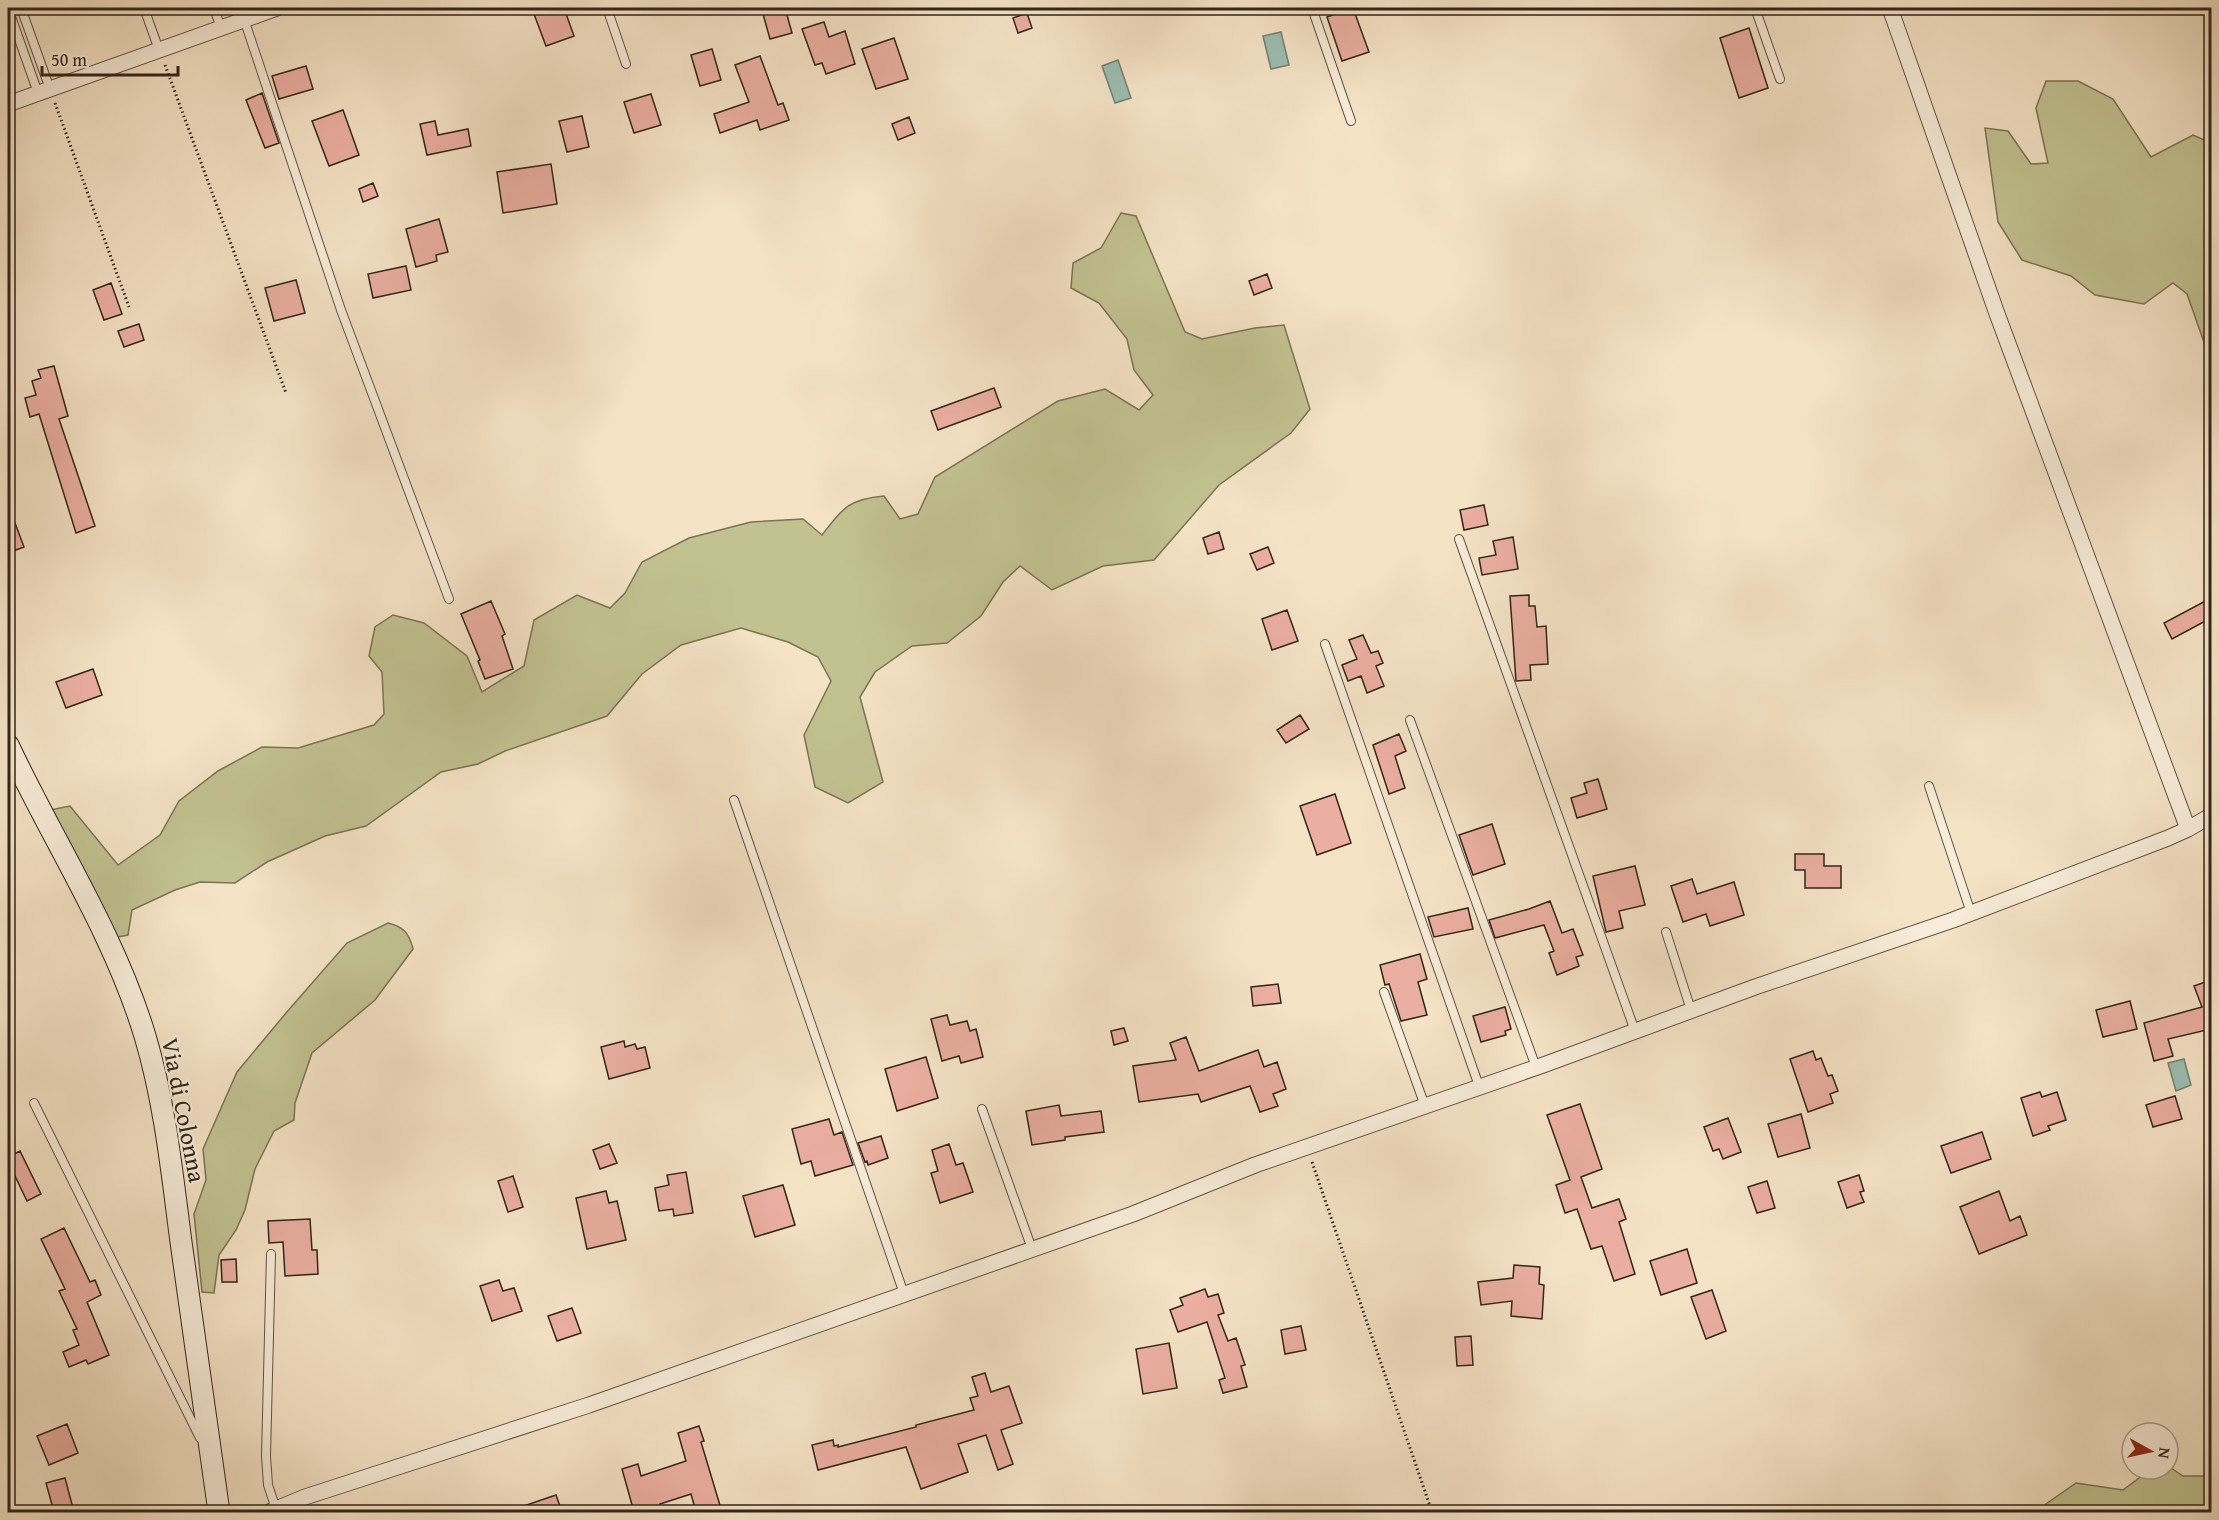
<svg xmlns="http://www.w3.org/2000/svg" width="2219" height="1520" font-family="'Gentium Book Plus',serif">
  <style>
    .green { fill: #c2c291; stroke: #7a7456; stroke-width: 1.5 }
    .water { fill: #9dbeb1; stroke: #728175; stroke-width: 1.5 }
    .building { fill: #ebafa1; stroke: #32251a; stroke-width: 1.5 }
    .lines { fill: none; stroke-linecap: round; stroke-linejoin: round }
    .lane-casing { stroke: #635445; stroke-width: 10 }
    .street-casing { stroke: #635445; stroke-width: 17 }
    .secondary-casing { stroke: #32251a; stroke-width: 23 }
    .path { stroke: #32251a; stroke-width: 3; stroke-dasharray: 1.5 3; stroke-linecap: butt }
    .lane { stroke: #f8edda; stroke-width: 8 }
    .street { stroke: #f8edda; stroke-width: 15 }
    .secondary { stroke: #f8edda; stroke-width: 21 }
    .labels { text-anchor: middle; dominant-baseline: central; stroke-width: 4.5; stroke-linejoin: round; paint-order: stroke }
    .street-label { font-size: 24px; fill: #32251a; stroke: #f8edda }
  </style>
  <rect width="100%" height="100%" fill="#f5e3c6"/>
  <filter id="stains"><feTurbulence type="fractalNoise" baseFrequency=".00333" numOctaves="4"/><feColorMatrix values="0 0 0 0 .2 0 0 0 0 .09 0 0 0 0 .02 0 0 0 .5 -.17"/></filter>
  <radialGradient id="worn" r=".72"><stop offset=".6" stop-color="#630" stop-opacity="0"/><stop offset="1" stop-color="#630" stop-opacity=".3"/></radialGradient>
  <path class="green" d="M2046 81H2078L2113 99 2151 157 2193 135 2211 143V362L2187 294 2173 283 2144 304 2095 295 2071 276 2022 260 1998 222 1985 128 2008 131 2031 164 2048 163 2036 108Z
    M1121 213 1136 216 1185 332 1202 339 1255 328 1284 325 1310 409 1291 433 1219 485 1154 560 1103 566 1052 590 1020 566 1003 582 981 616 947 643 912 646 875 672 860 697 883 782 848 803 815 787 804 735 831 681 818 657 788 642 741 628 681 645 642 674 607 716 505 751 478 764 441 772 366 826 325 836 267 862 235 883 200 882 175 890 132 910 128 935 113 938 50 810 70 806 118 865 160 835 179 801 218 771 262 747 298 748 374 725 384 714 382 672 369 656 375 627 393 615 424 623 467 656 482 692 524 666 534 620 577 595 610 608 625 593 642 562 689 538 751 522 803 519 822 535C843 508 849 499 884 496L900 519 918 514 935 477 1058 401 1105 389 1139 410 1153 395 1134 370 1127 339 1099 303 1071 288 1073 263 1101 248Z
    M388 923C404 927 409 933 413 949L375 1000 312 1053 295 1103 294 1120 274 1131 255 1169 245 1210 236 1230 219 1255 214 1293 202 1292 194 1214 206 1180 203 1149 237 1072 286 1013 347 943Z
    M2168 1466 2183 1476H2211V1512H2042L2046 1504 2076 1483 2123 1490 2151 1469H2168Z"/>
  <path class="water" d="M1281 32 1289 65 1271 69 1263 36Z
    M1118 60 1131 98 1115 103 1102 66Z
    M2184 1059 2191 1085 2176 1091 2168 1063Z"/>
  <path class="building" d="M551 8H564L574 36 546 46 534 14Z
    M785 8 792 33 770 39 763 14Z
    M1353 8 1369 52 1342 61 1327 17Z
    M1027 13 1032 28 1018 33 1013 18Z
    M824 22 829 37 845 31 855 64 826 74 822 63 815 65 802 29Z
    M1749 28 1768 88 1739 98 1720 38Z
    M894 38 908 79 876 89 862 49Z
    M712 49 721 80 700 86 691 55Z
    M760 56 778 105 783 103 789 120 760 130 757 120 720 133 714 114 749 102 735 65Z
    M306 66 313 89 279 99 272 76Z
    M262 93 279 143 265 148 246 100Z
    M651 94 661 125 634 133 624 102Z
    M343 110 359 155 329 166 312 121Z
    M582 116 589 147 567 152 559 121Z
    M909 117 915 133 898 140 892 124Z
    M435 121 438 135 468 129 471 146 427 155 420 124Z
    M551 164 557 204 503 213 497 172Z
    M373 183 378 196 363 202 359 189Z
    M439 219 448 252 436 255 437 261 416 267 406 229Z
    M406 266 411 290 373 298 368 274Z
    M1267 274 1272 288 1254 295 1249 281Z
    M296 280 305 313 274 321 265 288Z
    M111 283 122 314 104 320 93 290Z
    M139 324 144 340 124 347 118 331Z
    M54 366 68 416 59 419 95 526 76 533 39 414 30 417 25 398 36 395 32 381 41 378 38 370Z
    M994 388 1001 407 938 430 931 411Z
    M1484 505 1488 525 1464 530 1460 510Z
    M9 507 24 547 8 553V508Z
    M1219 532 1224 549 1208 554 1203 538Z
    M1513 537 1518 569 1482 575 1479 558 1496 555 1493 541Z
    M1268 547 1274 563 1257 570 1250 554Z
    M1529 595V606H1535L1537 627 1546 626 1548 664 1530 665 1531 680 1516 681 1510 596Z
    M2211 598V618L2172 639 2164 623Z
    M491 601 505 634 502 636 513 669 485 679 478 661 480 660 461 614Z
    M1287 610 1298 641 1272 650 1262 619Z
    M1363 635 1371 653 1378 651 1383 663 1376 666 1384 686 1367 693 1361 676 1348 681 1342 665 1357 659 1349 640Z
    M93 669 102 695 66 708 56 682Z
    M1300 715 1309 729 1286 743 1277 730Z
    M1399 734 1406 751 1395 756 1405 788 1389 794 1373 745Z
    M1598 779 1607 809 1577 818 1571 798 1587 793 1584 783Z
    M1335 794 1351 843 1317 855 1300 806Z
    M1492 824 1505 864 1473 875 1459 835Z
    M1795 854H1824V866H1841V888H1805V870H1795Z
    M1635 866 1645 905 1619 911 1623 928 1606 932 1593 876Z
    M1692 879 1697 894 1734 882 1744 915 1710 926 1706 914 1683 922 1671 886Z
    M1550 901 1562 933 1573 929 1583 955 1576 957 1579 966 1557 975 1549 953 1554 951 1544 925 1495 938 1489 920 1529 909Z
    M1468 908 1473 929 1434 937 1428 917Z
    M1420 954 1427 979 1418 982 1427 1015 1401 1021 1389 984 1385 985 1380 965Z
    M2211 980V1029L2168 1039 2173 1056 2154 1061 2144 1023 2202 1007 2194 986Z
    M1278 984 1281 1003 1253 1006 1251 987Z
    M2130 1001 2137 1029 2103 1037 2096 1010Z
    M1505 1007 1511 1029 1505 1031 1506 1035 1481 1042 1473 1016Z
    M947 1015 950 1025 967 1021 970 1031 976 1029 983 1057 961 1063 959 1056 942 1061 931 1019Z
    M1124 1028 1128 1041 1114 1045 1111 1031Z
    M1186 1037 1199 1071 1258 1050 1264 1067 1277 1062 1286 1089 1273 1094 1278 1106 1260 1112 1250 1086 1201 1102 1198 1094 1139 1102 1133 1066 1176 1060 1170 1043Z
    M624 1041 625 1047 635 1044 637 1049 645 1047 650 1068 609 1079 601 1047Z
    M1813 1051 1816 1060 1821 1058 1828 1076 1832 1075 1838 1091 1830 1094 1833 1103 1808 1112 1790 1059Z
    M926 1057 938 1098 897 1111 885 1069Z
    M2040 1092 2042 1097 2057 1092 2066 1120 2048 1126 2050 1130 2033 1136 2021 1098Z
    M2175 1096 2182 1119 2153 1127 2146 1105Z
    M1580 1104 1602 1169 1581 1177 1592 1208 1619 1199 1626 1219 1619 1222 1635 1274 1614 1281 1602 1246 1591 1249 1577 1209 1565 1213 1556 1185 1570 1180 1547 1115Z
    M1059 1105 1061 1116 1101 1111 1104 1132 1065 1137V1140L1032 1145 1026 1111Z
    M1801 1114 1810 1148 1778 1157 1768 1124Z
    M1728 1118 1741 1152 1723 1159 1719 1149 1713 1151 1704 1127Z
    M829 1119 834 1135 842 1132 853 1165 815 1176 811 1161 801 1164 792 1129Z
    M1982 1132 1991 1159 1951 1173 1941 1146Z
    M881 1136 888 1158 868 1165 867 1161 865 1162 858 1143Z
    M609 1144 617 1163 600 1169 593 1150Z
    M949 1144 956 1165 963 1163 973 1192 940 1203 931 1173 938 1171 932 1150Z
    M20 1151 41 1194 27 1201 14 1174 8 1177V1157Z
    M686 1172 693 1213 674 1216 673 1209 659 1211 655 1188 669 1185 667 1175Z
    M1859 1175 1864 1191 1860 1192 1864 1202 1847 1208 1838 1182Z
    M513 1176 523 1207 508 1212 498 1181Z
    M1767 1181 1775 1208 1757 1213 1748 1187Z
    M783 1185 795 1225 755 1237 743 1196Z
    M606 1191 609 1203 617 1201 626 1240 587 1249 576 1198Z
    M1999 1191 2010 1221 2020 1216 2027 1235 1979 1254 1960 1207Z
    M310 1219 312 1250H317L318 1274 285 1276 283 1242 269 1243 268 1221Z
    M64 1228 90 1282 95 1280 101 1295 87 1302 109 1355 88 1364 86 1360 69 1367 63 1352 79 1345 73 1330 77 1329 59 1291 65 1289 41 1239Z
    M1687 1249 1697 1283 1661 1295 1650 1261Z
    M236 1259 237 1282H222L221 1260Z
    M1514 1265 1540 1267 1539 1284 1544 1285 1542 1319 1511 1316 1512 1301 1481 1305 1478 1282 1513 1278Z
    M499 1280 503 1291 514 1288 522 1311 492 1321 480 1286Z
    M1205 1289 1208 1297 1218 1294 1224 1313 1218 1315 1228 1341 1236 1338 1245 1365 1241 1366 1247 1387 1223 1393 1219 1380 1225 1378 1207 1322 1178 1332 1170 1310 1183 1305 1180 1298Z
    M1712 1290 1726 1331 1706 1339 1691 1297Z
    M572 1308 581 1333 557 1341 548 1316Z
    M1301 1326 1306 1350 1285 1354 1281 1330Z
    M1471 1336 1473 1365 1457 1366 1455 1337Z
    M1169 1343 1177 1388 1143 1394 1136 1349Z
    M985 1373 991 1392 1009 1386 1022 1423 1001 1430 1013 1464 998 1470 986 1435 958 1444 968 1472 921 1489 906 1447 818 1470 812 1445 833 1440 834 1446 838 1445V1447L916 1427V1425L974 1410 970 1398 978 1396 972 1377Z
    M67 1424 78 1453 49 1465 37 1436Z
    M699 1426 704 1441 701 1442 722 1512H696L691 1494 660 1504 662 1512H634L622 1469 638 1464 641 1476 686 1461 678 1433Z
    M65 1478 74 1512H54L46 1483Z
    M556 1495 562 1512H512V1510Z"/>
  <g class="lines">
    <defs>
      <path id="lane" d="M8 8 38 93
        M21 8 50 89
        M144 8 159 50
        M214 8 221 28
        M607 8 626 64
        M1312 8 1351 121
        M1755 8 1780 79
        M244 19 341 310 449 599
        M1459 539 1635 1031
        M1325 644 1479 1086
        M1410 720 1536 1067
        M1929 786 1971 913
        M734 800 904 1294
        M1666 932 1691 1010
        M1384 992 1425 1106
        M34 1103 200 1438
        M982 1109 1032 1249
        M271 1254 266 1456 268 1485 276 1509"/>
      <path id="street" d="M1890 8 1996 311 2188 829
        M8 104 277 8
        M269 1512 305 1497 589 1405 1133 1214 1255 1165 1546 1064 1755 987 1953 920 2168 838 2188 829 2212 815"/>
      <path id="secondary" d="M8 745C53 841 114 933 145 1036 165 1103 172 1173 181 1242 193 1332 206 1422 219 1512"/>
    </defs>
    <use href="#lane" class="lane-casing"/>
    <use href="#street" class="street-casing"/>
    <use href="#secondary" class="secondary-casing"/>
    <path class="path" d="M165 65 286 393
      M55 103 129 307
      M1312 1162 1432 1512"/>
    <use href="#lane" class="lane"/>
    <use href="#street" class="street"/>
    <use href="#secondary" class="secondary"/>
  </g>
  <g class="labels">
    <g class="street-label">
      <text transform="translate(184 1110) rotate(79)">Via di Colonna</text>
    </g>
  </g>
  <rect width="2219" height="1520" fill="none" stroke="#f5e3c6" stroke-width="30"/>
  <rect x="9" y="9" width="2201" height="1502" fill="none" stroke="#32251a" stroke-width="3"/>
  <rect x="15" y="15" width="2189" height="1490" fill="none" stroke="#32251a" stroke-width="1.5"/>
  <g transform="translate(2150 1451) rotate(98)"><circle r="28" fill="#f8edda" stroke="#a99d8d" stroke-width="1.5"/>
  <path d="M0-4.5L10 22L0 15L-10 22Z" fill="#8f2418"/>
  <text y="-9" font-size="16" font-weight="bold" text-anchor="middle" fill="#32251a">N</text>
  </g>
  <path d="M42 66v9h136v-9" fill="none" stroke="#32251a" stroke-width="3"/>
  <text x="51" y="66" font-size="18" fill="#32251a" stroke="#f8edda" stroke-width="4.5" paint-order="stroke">50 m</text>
  <rect width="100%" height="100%" filter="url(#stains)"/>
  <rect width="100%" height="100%" fill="url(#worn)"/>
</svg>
